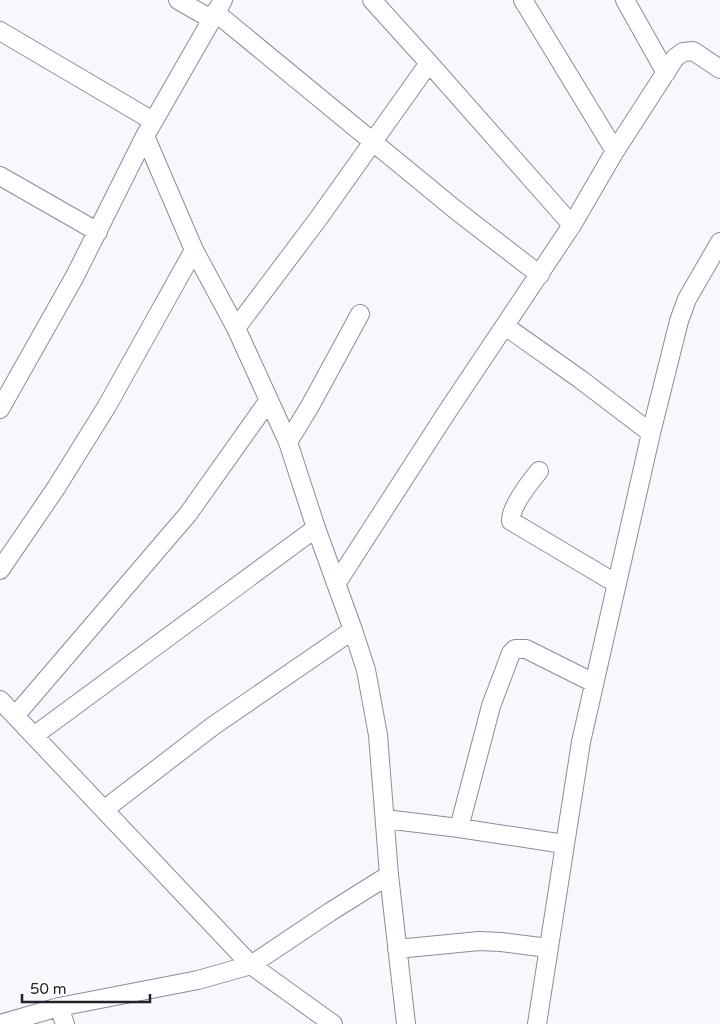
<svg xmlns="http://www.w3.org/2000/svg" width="720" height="1024" font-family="'Varela Round',sans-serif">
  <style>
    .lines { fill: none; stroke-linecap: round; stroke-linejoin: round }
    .street-casing { stroke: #8f899f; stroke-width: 20 }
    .street { stroke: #fff; stroke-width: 18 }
  </style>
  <rect width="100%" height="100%" fill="#f8f7fc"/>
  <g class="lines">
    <defs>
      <path id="street" d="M178 0 211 19
        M223 0 145 136 194 250 236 328 288 442 316 528 353 630 366 670 378 735 389 875 406 1024
        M372 0 429 63 572 225
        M523 0 615 151
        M625 0 666 73
        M215 12 457 211 540 275
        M0 31 153 121
        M0 176 98 232
        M505 326 580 379 651 433
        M236 328 318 219 429 63
        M0 409 75 276 145 136
        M288 442 310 406 360 314
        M539 471C530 482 510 507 511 521L617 584
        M0 570 56 488 107 406 194 250
        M336 584 447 412 572 225 615 151 675 58 683 52 693 51 720 69
        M0 700 251 965 333 1024
        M15 716 188 514 269 400
        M35 735 316 528
        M105 809 213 726 353 630
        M385 819 459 828 564 844
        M459 828 491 706 511 653 515 649H526L594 683
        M397 949 479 941 501 942 548 948
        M59 1007 65 1024
        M0 1024 59 1007 198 980 251 965 330 912 389 875
        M537 1024 581 742 651 433 679 321 687 299 720 242"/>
    </defs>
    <use href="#street" class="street-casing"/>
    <use href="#street" class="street"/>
  </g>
  <path d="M22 994v8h128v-8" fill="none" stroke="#24212a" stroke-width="2.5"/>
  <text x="30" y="994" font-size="15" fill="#24212a" stroke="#ffffff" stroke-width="4" paint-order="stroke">50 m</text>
</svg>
